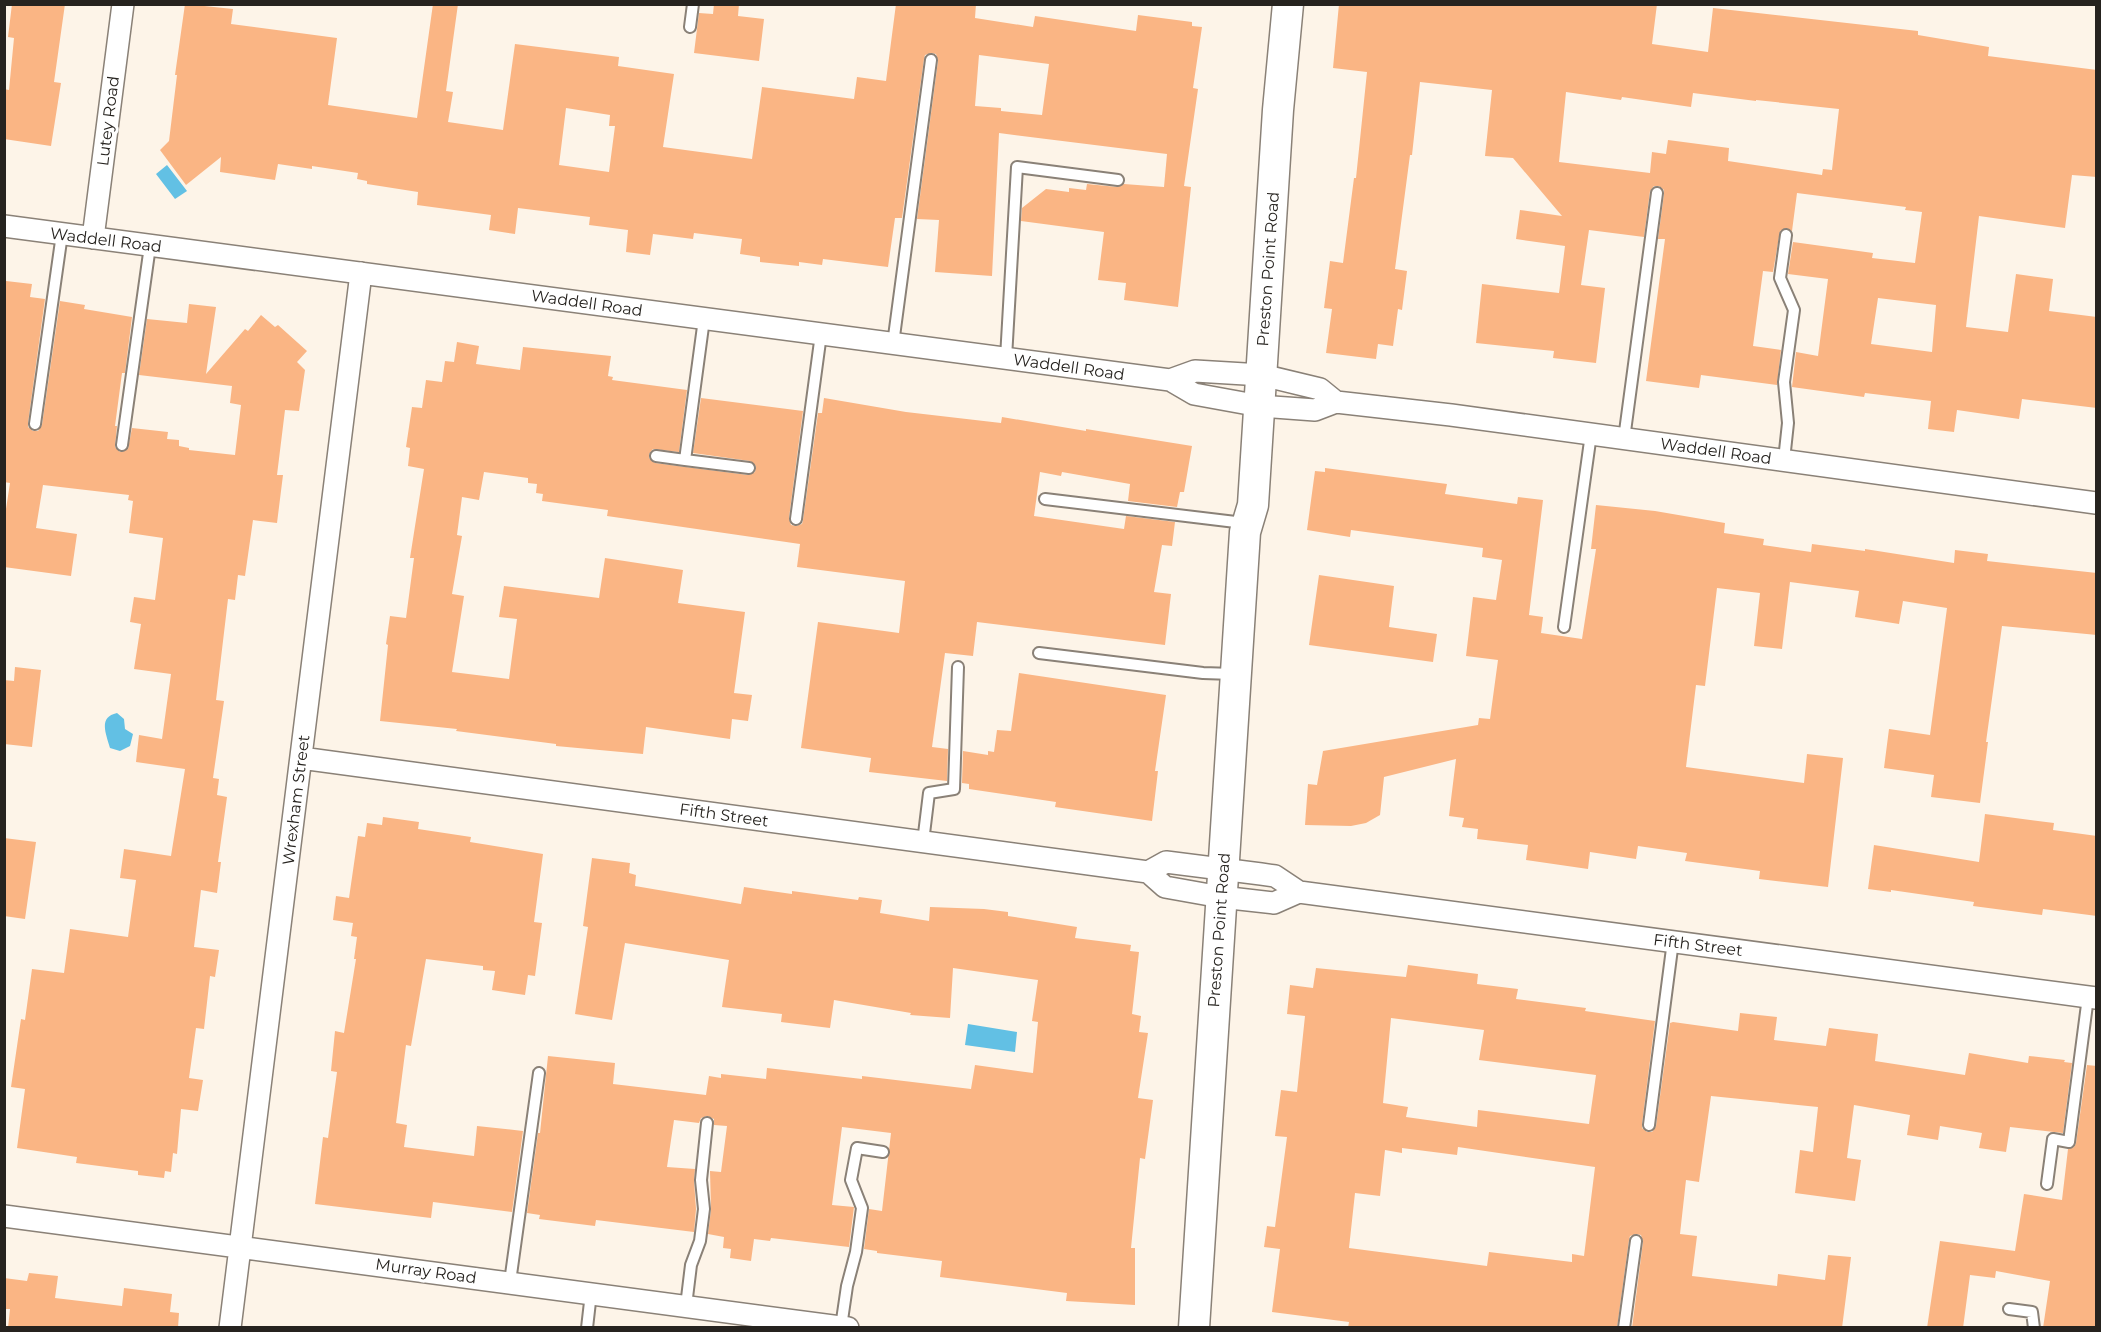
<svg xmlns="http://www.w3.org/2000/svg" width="2101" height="1332" font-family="Montserrat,sans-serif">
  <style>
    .water { fill: #62c0e4 }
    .building { fill: #fab584; fill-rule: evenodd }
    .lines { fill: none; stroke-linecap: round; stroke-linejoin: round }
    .service-casing { stroke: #8a8177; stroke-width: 14 }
    .minor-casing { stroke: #8a8177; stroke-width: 24 }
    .secondary-casing { stroke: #8a8177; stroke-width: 33 }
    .service { stroke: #fff; stroke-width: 10 }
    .minor { stroke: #fff; stroke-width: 21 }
    .secondary { stroke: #fff; stroke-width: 30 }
    .labels { text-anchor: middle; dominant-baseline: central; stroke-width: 6; stroke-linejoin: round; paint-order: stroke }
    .street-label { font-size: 16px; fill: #26231f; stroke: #fff }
  </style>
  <rect width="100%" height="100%" fill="#fdf4e8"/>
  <path class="water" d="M167 165 187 191 175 199 156 174Z
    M117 713 124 719 125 729 133 734 130 746 120 751 110 748C106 734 98 717 117 713Z
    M968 1024 1017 1032 1015 1052 965 1045Z"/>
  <path class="building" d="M12 4H65L54 82 61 83 51 146 4 139V89L9 90 14 38 8 37Z
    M185 4 233 9 231 24 337 38 328 105 417 118 433 4H458L446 91 453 92 448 122 503 130 515 44 619 57 618 66 674 74 663 147 752 159 762 87 854 99 857 77 886 81 896 4H976L975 18 1033 27 1035 16 1136 31 1138 15 1192 22V26L1202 27 1193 88 1198 89 1184 186 1191 187 1178 307 1124 300 1126 283 1098 280 1104 232 1021 221 1022 208 1046 189 1069 192V188L1086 190 1087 184 1117 187 1124 184 1164 187 1167 154 999 133 992 276 935 272 939 220 917 219 938 61 936 54 931 53 925 55 924 59 902 218H895L888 267 823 259 822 265 799 262V266L760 262V257L740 254 742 239 694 233 693 239 653 234 650 255 626 252 628 230 589 225 590 217 518 208 515 234 489 230 491 215 417 205 418 192 367 184V181L357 179 358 173 312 166V169L278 164 275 180 220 172 221 157 186 185 160 150 169 141 177 75H175ZM979 55 1049 64 1042 115 1001 111V108L975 106ZM566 108 610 115 609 126H615L609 172 559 165Z
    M714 4H739L738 16 764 19 759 61 694 53 699 13 713 14Z
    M1339 4H1657L1652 44 1708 52 1713 8 1918 31V35L1989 47 1988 56 2097 70V177L2072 175 2065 228 1979 216 1966 327 2008 332 2016 274 2053 279 2049 311 2097 317V408L2022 399 2019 419 1957 410 1954 432 1928 429 1931 401 1865 393 1864 397 1792 387 1796 352 1818 356 1828 279 1788 274 1793 242 1873 253 1872 258 1915 263 1922 212 1905 210 1906 207 1797 193 1792 231 1786 228 1780 231 1773 272 1763 271 1753 346 1781 350 1777 385 1701 375 1699 388 1646 381 1665 239H1658L1664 194V190L1659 186H1654L1650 191 1644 237 1589 230 1581 285 1605 288 1596 363 1553 358 1554 351 1476 343 1482 284 1559 293 1565 246 1516 239 1520 210 1562 216 1513 158 1485 156 1492 90 1420 82 1412 155H1410L1395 269 1407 271 1402 310 1398 309 1393 346 1378 344 1376 359 1326 353 1332 309 1324 308 1330 261 1343 263 1354 178H1356L1367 72 1333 68ZM1566 92 1621 100 1622 97 1691 107 1693 93 1756 101V100L1839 109 1832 170 1823 169 1822 175 1728 161 1729 148 1668 140 1666 154 1652 152 1650 173 1559 162ZM1878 298 1936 305 1932 352 1871 344Z
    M6 281 32 284 30 297 45 299 28 423V427L33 431H38L42 425 60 301 85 305 84 309 132 317 125 373H122L115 426H117L115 447 120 452 128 449 132 428 168 432 167 439 179 440V446L189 448V450L235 455 241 405 230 403 232 386 139 375 147 319 187 323 189 304 216 307 206 374 245 329 248 331 261 315 275 327 278 325 307 351 297 362 305 370 299 411 285 410 277 475H283L277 523 253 520 245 576 238 575 235 600 228 599 216 700 224 701 213 778 219 779 217 795 227 797 218 862H221L217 893 201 890 194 947 219 950 215 977 210 976 204 1029 196 1028 189 1078 203 1080 198 1111 181 1109 177 1154 173 1153 171 1172 165 1171 164 1178 138 1175V1171L76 1163 77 1157 17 1148 25 1089 11 1087 21 1019 25 1020 32 969 64 973 70 929 128 937 136 880 120 878 124 849 171 856 185 769 136 762 139 735 162 739 171 674 134 669 141 624 130 622 134 597 155 600 163 538 129 533 133 501 128 500 129 495 43 485 36 528 77 534 71 576 4 567V522L10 483 4 482V294Z
    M457 342 479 346 476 364 520 370 523 347 611 356 608 376 613 377 612 380 687 390 679 452 653 449 649 454V458L655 463 748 475 755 472 756 466 750 461 693 453 701 398 803 411 789 518 791 525 796 526 802 524 803 520 818 413H822L824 398 906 412 1001 423 1002 417 1086 431V429L1192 446 1184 492H1180L1177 507 1128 501 1130 484 1062 472 1061 476 1040 472 1034 516 1124 529 1126 516 1175 522 1172 546 1162 545 1154 592 1171 594 1165 645 977 622 973 656 945 653 932 747 948 749 947 781 869 772 871 758 801 748 818 622 899 633 905 581 797 567 800 544 607 516 608 510 542 501 543 494 536 493 537 484 528 483V478L484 472 479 500 462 497 457 535 462 536 452 594 464 596 452 672 509 679 517 619 499 617 504 586 599 598 605 558 683 570 678 603 745 612 734 693 752 695 748 721 732 719 730 739 646 727 643 754 556 746V744L456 731 457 729 380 721 388 645 386 644 390 616 406 618 414 558H410L424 469 408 466 410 448 406 447 412 407 422 408 426 380 442 382 445 361 454 362Z
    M1325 468 1447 484 1445 494 1517 504 1518 497 1543 500 1529 615 1543 617 1541 633 1582 639 1596 549H1591L1596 505 1655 511 1725 523 1724 533 1764 539 1763 545 1811 552 1812 544 1865 551V549L1954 563 1955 550 1988 554 1987 561 2097 573V635L2002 626 1986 742H1988L1980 803 1931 797 1934 775 1884 768 1889 729 1930 735 1947 608 1903 601 1899 624 1855 617 1859 591 1790 582 1782 649 1754 646 1760 593 1717 588 1705 686 1696 685 1686 767 1804 783 1807 754 1843 758 1828 887 1759 879 1760 871 1685 861 1687 853 1638 846 1636 859 1590 852 1588 869 1526 860 1528 845 1477 839 1478 829 1462 827 1464 818 1449 816 1456 759 1384 777 1380 815 1366 823 1351 826 1305 825 1308 784 1317 785 1323 751 1478 725 1479 718 1490 719 1498 660 1466 656 1473 597 1496 600 1502 560 1482 557 1483 548 1351 530 1350 537 1307 530 1315 471 1325 472Z
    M1319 575 1394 586 1389 627 1437 634 1433 662 1309 645Z
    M15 667 41 670 32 747 4 744V680L14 681Z
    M1019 673 1166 695 1155 771H1158L1152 821 1055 807 1056 802 969 789V784L962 783 963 751 988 755V751L994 752 997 730 1011 731Z
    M1985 814 2054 823 2053 830 2097 836V916L2043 909 2042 915 1973 906 1974 902 1891 890V892L1868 889 1874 845 1979 862Z
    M383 817 419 822 418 829 471 837 470 842 543 854 534 922 542 923 535 976 528 975 525 995 492 990 495 971 483 970V966L426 959 411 1046 406 1045 396 1123 407 1125 404 1147 474 1156 477 1126 523 1131 512 1212 433 1202 431 1218 315 1204 323 1137 328 1138 337 1072 331 1071 335 1031 344 1033 356 959H354L357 937 351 936 353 923 333 920 336 896 349 898 358 836 365 837 367 823 382 825Z
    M4 838 36 842 25 919 4 916Z
    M592 858 630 863 629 873 636 875 635 886 741 904 744 887 792 894V891L858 900 859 897 882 900 880 913 929 921 930 907 984 909 1008 912V916L1077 927 1075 938 1131 945 1130 951 1139 952 1132 1014 1141 1016 1139 1032 1148 1033 1138 1098 1153 1100 1145 1159 1140 1158 1131 1248H1135V1305L1066 1301 1067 1293 940 1277 942 1261 877 1253V1251L864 1249 869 1209 882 1211 891 1133 842 1127 832 1205 854 1207 849 1247 771 1238 770 1241 754 1239 751 1261 730 1258 731 1249 723 1248 724 1237 708 1234 711 1210 710 1171 721 1172 727 1126 714 1125V1119L707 1116 701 1118 699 1123 674 1120 667 1167 695 1169 694 1181 696 1209 694 1232 596 1220 595 1226 539 1219 540 1215 527 1213 538 1133H540L548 1056 615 1063 613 1084 706 1095 709 1076 721 1078V1074L766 1079 767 1068 862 1079V1076L971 1089 975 1065 1033 1073 1038 1022 1032 1021 1038 980 953 968 950 1018 910 1015 911 1013 834 1000 830 1028 781 1022 782 1014 722 1007 729 960 625 943 612 1020 575 1014 588 927 583 926Z
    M1408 965 1478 974 1477 984 1518 989 1516 999 1586 1008 1585 1011 1655 1021 1642 1124V1128L1647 1132H1652L1656 1126 1670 1023 1673 1022 1738 1031 1740 1013 1777 1017 1774 1040 1826 1046 1829 1028 1878 1034 1875 1061 1965 1075 1969 1053 2028 1063 2029 1056 2065 1060 2064 1062 2072 1063 2063 1133 2010 1127 2006 1152 1979 1148 1982 1133 1940 1126 1938 1140 1907 1135 1910 1115 1854 1105 1847 1158 1861 1160 1855 1201 1795 1193 1800 1150 1813 1152 1818 1107 1711 1096 1699 1182 1686 1180 1680 1234 1697 1236 1692 1276 1777 1286 1778 1274 1825 1280 1828 1255 1851 1257 1842 1328H1632L1643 1242 1641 1235 1636 1234 1630 1236 1629 1240 1617 1328H1348L1349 1322 1272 1312 1280 1249 1264 1247 1267 1226 1275 1227 1287 1137 1275 1136 1281 1090 1297 1092 1305 1016 1287 1014 1290 985 1313 988 1316 968 1406 977ZM1391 1018 1484 1030 1479 1060 1596 1075 1589 1124 1478 1110 1477 1127 1406 1117 1408 1107 1383 1103ZM1458 1147 1595 1167 1584 1256 1572 1254V1262L1489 1252 1487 1266 1349 1248 1355 1193 1380 1196 1385 1150 1402 1153V1148L1457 1155Z
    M2087 1065 2097 1066V1328H2043L2050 1281 1996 1271 1995 1278 1970 1275 1963 1328H1927L1940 1241 2015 1251 2024 1194 2062 1200 2068 1149 2074 1147 2076 1143Z
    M29 1273 58 1276 55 1298 122 1306 124 1288 172 1294 170 1312 179 1313 178 1328H8L10 1309H4V1278L27 1281Z"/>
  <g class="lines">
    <defs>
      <path id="service" d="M690 27 693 4
        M704 319 685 460 749 468
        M893 344 931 60
        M1006 358 1017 167 1118 180
        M35 424 62 234
        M1624 439 1657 193
        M122 445 150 246
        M656 456 685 460
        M1784 460 1788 423 1784 382 1794 310 1780 278 1786 235
        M1045 499 1244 523
        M796 519 821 334
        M1564 627 1591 434
        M1039 653 1203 673 1233 674
        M923 842 929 793 954 789 958 667
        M1649 1125 1673 941
        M2047 1184 2053 1139 2069 1142 2088 997
        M510 1282 539 1073
        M686 1306 691 1265 700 1241 704 1209 701 1180 707 1123
        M2009 1309 2032 1312 2034 1328
        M841 1327 847 1286 856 1252 862 1208 851 1180 857 1148 883 1152
        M587 1328 591 1293
        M1624 1328 1636 1241"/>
      <path id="minor" d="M4 226 1170 380 1194 394 1260 406 1315 410 1336 402 1451 415 2096 503
        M93 238 123 4
        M1170 380 1195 371 1262 375 1320 389 1336 402
        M301 758 1148 872 1165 887 1221 897 1274 903 1299 892
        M1148 872 1166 862 1261 874 1275 876 1299 892 2096 998
        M4 1216 848 1328
        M230 1328 361 273"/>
      <path id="secondary" d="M1194 1328 1245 532 1253 505 1278 110 1288 4"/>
    </defs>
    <use href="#service" class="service-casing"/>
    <use href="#minor" class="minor-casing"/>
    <use href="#secondary" class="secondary-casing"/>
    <use href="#service" class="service"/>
    <use href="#minor" class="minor"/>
    <use href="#secondary" class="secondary"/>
  </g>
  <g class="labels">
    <g class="street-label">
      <text transform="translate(108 121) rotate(-83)">Lutey Road</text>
      <text transform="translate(106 240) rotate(7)">Waddell Road</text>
      <text transform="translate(1268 269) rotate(-86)">Preston Point Road</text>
      <text transform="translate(587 303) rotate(8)">Waddell Road</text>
      <text transform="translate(1069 367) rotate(8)">Waddell Road</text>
      <text transform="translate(1716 451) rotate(8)">Waddell Road</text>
      <text transform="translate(296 800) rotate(-83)">Wrexham Street</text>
      <text transform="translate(724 815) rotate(8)">Fifth Street</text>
      <text transform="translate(1219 930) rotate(-86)">Preston Point Road</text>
      <text transform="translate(1698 945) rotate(7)">Fifth Street</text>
      <text transform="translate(426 1271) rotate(8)">Murray Road</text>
    </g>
  </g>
  <rect width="2101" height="1332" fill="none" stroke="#26231f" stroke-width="12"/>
</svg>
